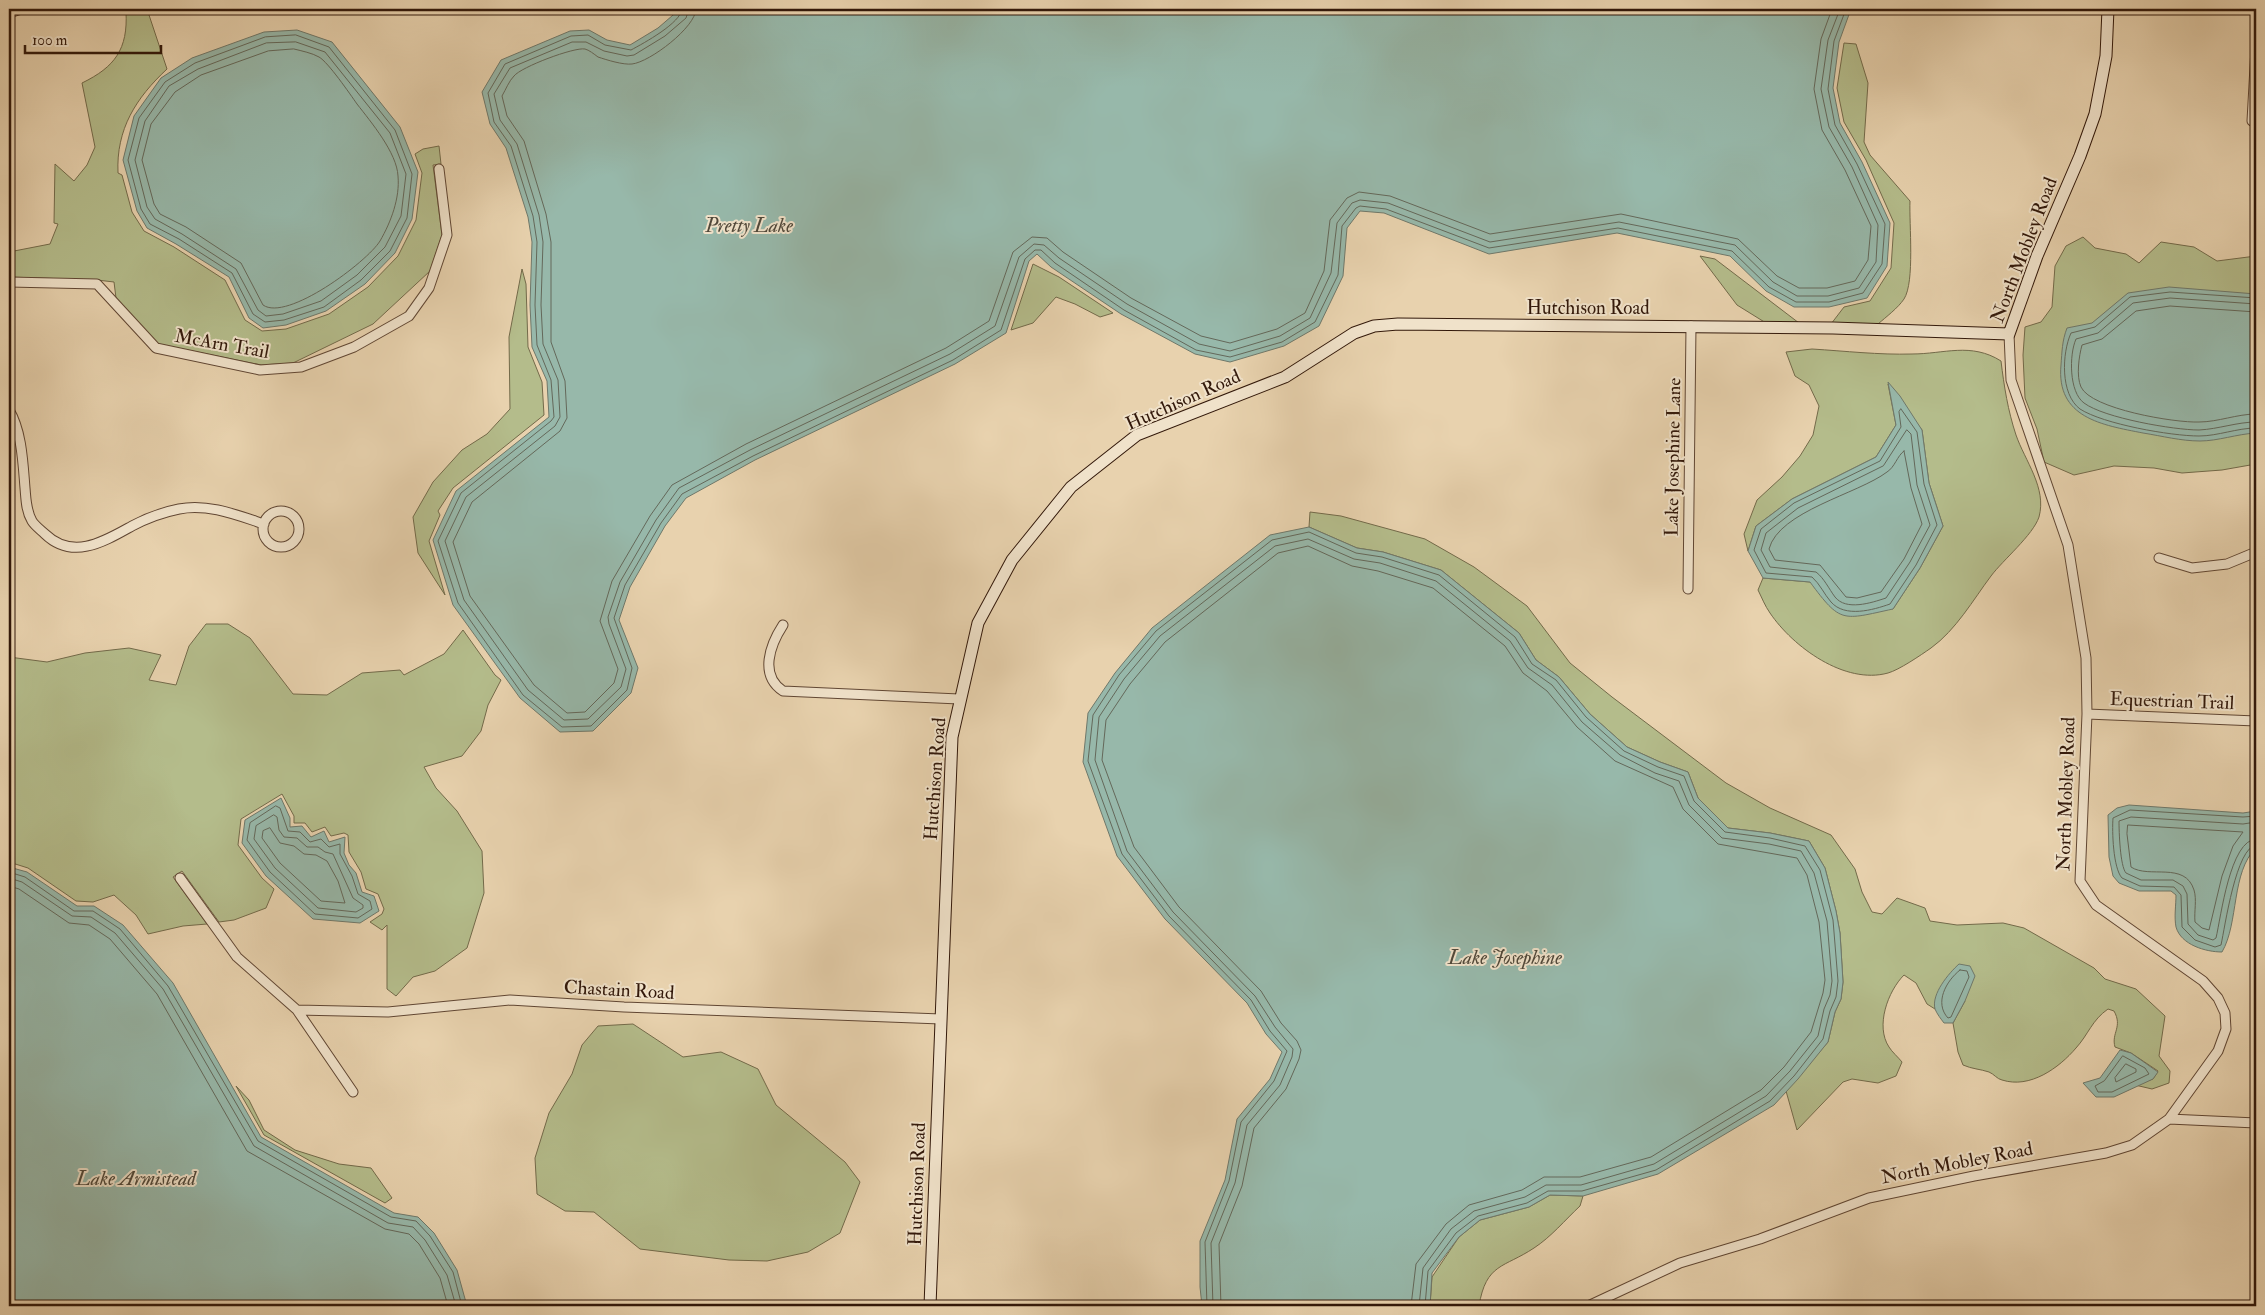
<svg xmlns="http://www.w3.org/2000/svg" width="2265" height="1315" font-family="'IM FELL Double Pica',serif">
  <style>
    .green { fill: #b4bc8b; stroke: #736a4a }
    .water { fill: #97b8aa; stroke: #6f786a }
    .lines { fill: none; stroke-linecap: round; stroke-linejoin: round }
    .shore { stroke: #64685a; stroke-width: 1 }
    .street-casing { stroke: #604633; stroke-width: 11 }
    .secondary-casing { stroke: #32180a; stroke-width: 13 }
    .street { stroke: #f0e2ca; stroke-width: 9 }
    .secondary { stroke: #f0e2ca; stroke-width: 11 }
    .labels { text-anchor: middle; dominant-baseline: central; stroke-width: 4; stroke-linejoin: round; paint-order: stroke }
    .street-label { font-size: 19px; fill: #32180a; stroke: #f0e2ca }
    .water-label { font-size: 20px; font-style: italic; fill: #50483a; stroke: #f0e2ca }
  </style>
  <rect width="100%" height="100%" fill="#e8d2ae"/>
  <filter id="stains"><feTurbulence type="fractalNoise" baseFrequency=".004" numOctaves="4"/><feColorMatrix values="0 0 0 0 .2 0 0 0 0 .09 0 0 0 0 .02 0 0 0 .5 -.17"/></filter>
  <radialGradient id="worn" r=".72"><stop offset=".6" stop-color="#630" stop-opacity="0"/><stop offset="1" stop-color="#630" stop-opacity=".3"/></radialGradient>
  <path class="green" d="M64 9H147L167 69C136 98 116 129 118 173L122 175 132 212 144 231 174 247 225 280 245 320 262 331 286 329 329 314 368 287 398 256 416 220 422 173 415 154 423 149 439 146 441 164 433 165 442 235 430 271 373 324 293 363 261 365 158 344 116 298 114 282 97 280 9 277V252L50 244 58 224 54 223 55 164 74 181 87 165 95 147 82 83C115 67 128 49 126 12Z
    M1844 43 1856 44 1868 83 1864 142 1870 155 1910 201C1909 224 1915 282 1904 299 1898 308 1886 317 1878 324H1831L1844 307 1870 301 1891 268 1894 223 1866 160 1844 122 1837 88Z
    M2083 237 2095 248 2126 254 2139 263 2161 242 2194 247 2217 261 2256 256V464L2222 470 2182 473 2154 468 2114 466 2074 475 2044 462 2037 429 2025 398 2023 355 2025 327 2041 322 2052 307 2055 266 2066 246Z
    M1700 256 1715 259 1799 323H1766L1737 305Z
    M1033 264 1059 277 1113 313 1100 317 1075 304 1056 297 1033 323 1011 330Z
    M522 269 526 284 528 347 542 382 544 415 453 488 438 511 440 515 429 541 445 595 418 553 413 517 433 482 462 450 487 434 510 409 509 337Z
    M1812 349C1845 351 1879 355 1912 354 1944 354 1971 342 2001 361 2004 386 2008 411 2016 435 2025 461 2047 488 2039 517 2033 535 2003 560 1991 576 1973 600 1956 630 1931 648 1921 655 1899 670 1888 673 1845 685 1793 647 1770 613 1765 606 1762 598 1758 590L1763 578 1810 582 1893 609 1920 568 1943 526 1929 483 1922 430 1888 384 1896 425 1876 457 1792 499 1756 526 1748 551 1744 534 1757 500 1782 477 1800 456 1813 435 1819 406 1809 385 1795 376 1786 352Z
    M1310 512 1341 516 1425 539 1474 567 1527 606 1570 663 1612 697 1726 783 1770 808 1831 835 1855 869 1862 892 1872 912 1882 914 1897 898 1925 908 1930 921 1957 925 2003 923 2024 928 2094 968 2105 979 2136 989 2165 1016 2159 1056 2170 1071 2169 1083 2152 1089 2135 1085 2153 1079 2158 1071 2131 1053 2115 1047C2111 1033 2123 1027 2114 1011L2108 1009C2092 1020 2088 1035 2076 1048 2059 1068 2030 1089 2002 1080 1997 1079 1994 1074 1989 1072 1980 1069 1972 1069 1963 1065L1958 1052 1953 1023 1965 1001 1936 998 1935 1009 1927 1004 1916 983 1904 975C1888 991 1875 1026 1889 1047 1892 1052 1898 1057 1902 1062L1896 1076 1878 1083 1852 1079 1843 1082 1797 1130 1786 1091 1828 1042 1835 1012 1841 999 1843 982 1840 933 1836 911 1825 868 1809 841 1770 833 1728 828 1698 798 1688 772 1660 762 1627 747 1590 714 1559 677 1536 660 1519 633 1441 570 1383 552 1357 548 1309 527Z
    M206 624H228L250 638 293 694 327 695 362 673 400 670 404 675 444 654 463 630 495 675 501 680 488 705 481 731 462 756 424 767 436 788 457 811 482 851 484 893 467 948 435 971 413 977 396 996 387 989V925L382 930 370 922 382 914 384 909 378 894 366 889 361 872 349 852 348 835 344 833 331 836 325 827 312 832 305 823H294V816L282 794 241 819 238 845 262 878 274 889 266 908 234 920 219 922 182 871 173 877 207 924 183 926 148 934 136 915 114 895 93 902 76 901 28 868 9 862V657L47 662 85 653 129 648 161 655 149 680 176 685 189 646Z
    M633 1024 683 1057 721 1052 758 1069 776 1105 845 1162 860 1182 840 1233 808 1252 767 1261 729 1260 640 1249 594 1212 565 1211 537 1194 535 1158 549 1113 572 1074 582 1045 598 1026Z
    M236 1086 249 1100 264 1130 295 1150 339 1164 371 1168 392 1198 385 1203 264 1135Z
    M1550 1195 1583 1196 1580 1206C1565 1220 1551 1237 1534 1248 1504 1268 1486 1263 1479 1306H1430L1432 1277 1459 1237 1480 1220 1529 1207Z"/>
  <path class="water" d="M680 9H1851L1839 42 1833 88 1840 123 1862 162 1890 223 1887 266 1867 298 1829 307H1794L1766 291 1730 256 1617 233 1489 254 1384 213 1360 211 1347 228 1343 276 1319 326 1284 346 1230 362 1195 354 1121 314 1051 267 1037 254 1029 261 1006 333 955 364 755 460 686 498 665 526 630 587 619 620 638 668 631 693 593 731 560 732 520 698 453 605 433 540 456 491 549 417 547 381 532 347 530 305 532 242 528 217 506 148 490 124 482 92 501 60 570 31 589 30 607 40 630 45 658 28Z
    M297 30 332 42 400 127 418 172 412 219 395 253 365 284 326 311 286 325 263 328 249 318 229 277 176 244 147 228 137 211 123 160 134 116 161 78 192 58 264 32Z
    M2169 287 2256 294V433C2237 434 2218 441 2200 441 2181 441 2162 436 2143 433 2102 425 2056 418 2061 365 2062 352 2062 341 2067 328L2092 323 2128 293Z
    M1888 382 1900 396 1922 430 1929 483 1943 526 1920 568 1893 609C1842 620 1841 624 1810 582L1763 578 1748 551 1756 526 1792 499 1876 457 1896 425Z
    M1309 527 1357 548 1383 552 1441 570 1519 633 1536 660 1559 677 1590 714 1627 747 1660 762 1688 772 1698 798 1728 828 1770 833 1809 841 1825 868 1836 911 1840 933 1843 982 1841 999 1835 1012 1828 1042 1798 1079 1774 1105 1658 1174 1583 1196 1550 1195 1529 1207 1480 1220 1459 1237 1432 1273 1430 1306H1202L1200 1287V1241L1225 1180 1237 1119 1270 1079 1282 1052 1266 1034 1247 1003 1165 919 1117 856 1083 762 1088 713 1115 673 1152 628 1270 535Z
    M281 798 290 818V827L302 826 311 837 324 831 329 842 345 837 344 853 349 865 356 873 362 892 374 896 379 911 360 923 313 919 266 876 242 843 245 820Z
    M2129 805 2243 813 2256 811V848C2231 872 2239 923 2222 952 2206 952 2181 945 2176 927 2174 917 2176 905 2176 895L2171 891H2139L2119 883 2113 876 2109 857 2108 815 2117 808Z
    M9 867 27 872 77 906H94L123 925 173 983 261 1137 394 1213 418 1217 434 1233 457 1270 467 1306H9Z
    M1959 964 1970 966 1975 976 1965 1001 1953 1023H1944C1941 1019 1937 1014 1935 1009 1931 994 1949 973 1959 964Z
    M2120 1050 2131 1053 2158 1072 2153 1079 2114 1097H2096L2083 1083 2100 1078Z"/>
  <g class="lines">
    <path class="shore" d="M682 9C681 23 644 43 631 50L605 45 588 35 571 36 505 64 488 93 494 122 511 146 533 216 537 242 535 305 537 345 551 380 554 417 551 421 461 493 438 541 458 603 523 695 562 727 591 726 627 690 632 668 614 618 625 585 661 523 682 494 753 456 953 360 1001 330 1025 259 1035 250H1041L1055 263 1124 310 1196 350 1230 357 1282 342 1315 322 1338 275 1342 226 1356 208 1360 206 1386 209 1489 248 1618 228 1732 251 1769 287 1796 302H1829L1863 293 1882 264 1885 224 1857 164 1835 125 1828 89 1834 41 1846 9
      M689 9 686 18 665 36 634 55 627 56 604 51 586 42H572L510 68 494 94 500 120 517 144 539 215 543 242 541 305 543 344 558 380 560 417 555 426 466 497 445 541 464 600 528 690 564 720 588 719 621 687 626 669 609 624 608 617 620 582 656 520 679 488 750 450 950 354 995 326 1019 257 1034 244 1044 245 1059 258 1127 304 1199 344 1230 351 1280 336 1310 318 1331 273 1337 223 1352 203 1360 200 1388 203 1490 242 1619 222 1735 245 1773 282 1797 296H1828L1859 288 1876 262 1878 225 1852 167 1829 127 1821 89 1828 40 1840 9
      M696 9C696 27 650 62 632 64 623 65 607 60 598 57 594 54 589 50 585 49 574 47 521 67 514 76 509 81 506 89 502 96L507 116 524 141 546 214 551 242V342L565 381 567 418 560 431 472 502 453 542 470 596 534 685 567 713 585 712 614 683 618 669 600 621 612 581 650 516 672 485 746 444 946 348 989 321 1013 252 1032 237 1047 238 1063 252 1131 298 1201 336 1230 343 1277 329 1305 313 1324 271 1330 220 1347 198 1359 192 1390 196 1490 234 1621 214 1738 239 1777 276 1799 288H1827L1855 281 1868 260 1871 226 1845 170 1822 130 1814 89 1821 39 1832 9
      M296 35 329 47 395 130 412 174 407 218 390 251 361 280 324 307 284 320 265 322 253 314 232 273 179 239 150 224 141 209 128 160 139 118 165 82 195 63 265 37Z
      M296 42 325 52 390 133 406 174 401 216 385 247 357 275 321 301 283 314 266 316 258 310 236 269 182 234 155 219 147 207 135 160 145 121 169 86 198 69 266 43Z
      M294 49C302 51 312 53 319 57 328 62 350 94 357 104 371 122 397 153 398 176 400 198 391 222 380 241 367 262 287 322 263 305L241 263 186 227 160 214 154 204 142 160 151 124 175 92 201 75 268 51Z
      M2256 298 2170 292 2130 297 2095 327 2071 333C2062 353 2060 394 2080 409 2103 424 2171 436 2199 436 2218 436 2237 428 2256 428
      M2256 304 2170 298 2133 303 2098 333 2076 339C2069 355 2069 392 2084 403 2104 418 2174 430 2199 430 2219 429 2237 422 2256 422
      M2256 312 2170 306 2136 311 2102 339 2082 345C2079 356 2076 376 2081 387 2091 409 2175 423 2199 422 2218 422 2237 414 2256 414
      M1901 409 1917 432 1924 484 1937 525 1916 565 1890 604C1873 610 1845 618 1831 602 1824 594 1820 584 1812 577L1766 573 1754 550 1761 529 1794 503 1880 461 1901 427 1899 412Z
      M1907 430 1911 434 1917 485 1930 525 1910 562 1886 598C1871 603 1846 611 1835 597 1829 589 1824 578 1816 572L1770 567 1761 550 1766 533 1798 508 1883 466Z
      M1904 451 1911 488 1922 524 1904 559 1881 592 1857 598 1846 597 1820 565 1775 560 1769 549C1779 511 1858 494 1887 472 1895 467 1897 456 1904 451Z
      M276 806 280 808 288 831 300 832 310 842 321 839 329 847 340 844V854L352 876 358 894 370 901 372 909 358 918 315 914 270 872 247 840 250 823Z
      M274 815 277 817 279 830 284 837 297 838 307 847H318L325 852 333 854 353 898 363 905V908L356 912 318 908 275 868 254 839 256 826Z
      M2256 816 2243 817 2130 810 2113 818C2112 831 2113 868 2122 878L2140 886 2174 887 2181 895 2182 927 2195 940 2215 947 2221 945C2225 927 2236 847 2256 845
      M2256 822 2243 824 2131 817 2119 821C2119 831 2120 866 2126 873L2141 880H2173L2183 886 2187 894 2188 924 2198 935 2213 940 2216 938C2221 917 2230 840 2256 839
      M2128 825 2243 832 2233 846 2222 876 2209 930 2202 928 2195 922C2194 911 2197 900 2194 890 2185 861 2149 879 2131 867L2127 834Z
      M270 828 280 843 294 846 304 854 316 855 327 861 338 881 345 903 321 901 280 863 262 838 263 831Z
      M9 872 25 877 74 911H93L120 929 168 986 258 1141 391 1217 416 1221 430 1236 453 1272 462 1306
      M9 878 22 882 72 916 91 917 115 933 163 989 254 1146 388 1223 413 1227 425 1240 447 1275 456 1306
      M9 886 19 889 69 923 89 925 110 939 157 994 247 1151 385 1229 409 1234 419 1244 440 1278 448 1306
      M1960 970 1967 971 1969 977 1951 1017 1948 1018C1934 1003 1946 981 1960 970Z
      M2123 1056 2145 1068 2149 1074 2112 1092H2098L2095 1086 2104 1081Z
      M2126 1064 2136 1069V1072L2116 1082 2115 1078Z
      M1207 1306 1205 1242 1229 1181 1241 1122 1274 1081 1287 1051 1270 1031 1251 1000 1169 916 1122 854 1088 761 1093 715 1119 675 1156 631 1272 540 1309 532 1356 553 1382 557 1439 575 1515 637 1532 664 1556 680 1586 717 1624 751 1658 767 1684 776 1694 801 1725 832 1770 838 1805 846 1820 870 1833 920 1838 981 1836 997 1830 1011 1823 1039 1794 1076 1770 1101 1656 1170 1582 1191H1548L1527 1203 1478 1216 1456 1233 1428 1271 1425 1306
      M1213 1306 1211 1243 1235 1183 1247 1125 1280 1085 1292 1057 1293 1049 1275 1027 1255 996 1173 912 1127 851 1095 760 1099 717 1124 679 1160 636 1275 546 1308 539 1354 559 1380 563 1436 581 1510 641 1528 668 1552 685 1582 722 1620 755 1655 773 1679 781 1689 805 1722 838 1769 844 1801 851 1814 873 1827 921 1832 981 1830 995 1824 1009 1818 1036 1790 1071 1766 1096 1654 1164 1581 1185H1546L1525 1197 1474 1211 1451 1229 1423 1268 1419 1306
      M1221 1306 1219 1244 1242 1186 1254 1128 1286 1089 1299 1059 1301 1050 1297 1041 1281 1023 1261 991 1179 907 1134 847 1102 760 1106 720 1130 684 1165 642 1278 553 1308 546 1352 566 1378 571 1433 588 1505 646 1523 673 1547 691 1577 727 1615 761 1673 787 1683 809 1718 844 1797 858 1807 875 1819 922 1825 980 1823 993 1811 1032 1784 1067 1761 1090 1651 1157 1580 1177H1544L1522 1190 1469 1205 1446 1224 1416 1264 1411 1306"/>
    <defs>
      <path id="street" d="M9 13 21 9
        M2252 121 2256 48
        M9 282 97 284 156 348 260 370 301 367 354 347 409 316 429 288 447 235 439 169
        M9 410C22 431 23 464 25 488 26 499 26 511 32 521 35 526 41 530 45 534 73 561 105 541 132 526 145 519 164 512 179 509 207 503 237 515 264 524
        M263 529a18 18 0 1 1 36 0a18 18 0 1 1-36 0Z
        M2159 558 2192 568 2227 564 2256 552
        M1688 589 1691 326
        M783 625C770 645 759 675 783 691L959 699
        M2087 714 2256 721
        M180 878 237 957 297 1010 388 1012 510 1000 624 1007 941 1019
        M297 1010 353 1092
        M2169 1119 2256 1123
        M1588 1306 1680 1263 1760 1239 1869 1198 1974 1176 2106 1153 2132 1145 2169 1119 2218 1051 2226 1029 2225 1013 2218 998 2203 981 2096 905 2080 881 2087 714 2086 658 2068 545 2011 380 2009 334"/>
      <path id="secondary" d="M930 1306 952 737 978 623 1012 560 1071 487 1137 435 1285 377 1354 333 1374 326 1398 324 1833 328 2009 334 2037 256 2080 156 2095 114 2106 56 2108 9"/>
    </defs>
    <use href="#street" class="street-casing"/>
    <use href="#secondary" class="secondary-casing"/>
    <use href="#street" class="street"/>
    <use href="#secondary" class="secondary"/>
  </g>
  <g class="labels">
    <g class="street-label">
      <text transform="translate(2024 250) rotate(-69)">North Mobley Road</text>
      <text x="1588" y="308">Hutchison Road</text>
      <text transform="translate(222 344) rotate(10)">McArn Trail</text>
      <text transform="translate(1183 400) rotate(-24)">Hutchison Road</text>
      <text transform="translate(1673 457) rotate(-89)">Lake Josephine Lane</text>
      <text transform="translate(2172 701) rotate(2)">Equestrian Trail</text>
      <text transform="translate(935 779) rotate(-86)">Hutchison Road</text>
      <text transform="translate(2066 794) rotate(-88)">North Mobley Road</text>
      <text transform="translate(619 990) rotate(3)">Chastain Road</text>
      <text transform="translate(1957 1163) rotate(-11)">North Mobley Road</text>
      <text transform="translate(917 1184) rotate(-88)">Hutchison Road</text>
    </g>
    <g class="water-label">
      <text x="749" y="225">Pretty Lake</text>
      <text x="1505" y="957">Lake Josephine</text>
      <text x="136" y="1178">Lake Armistead</text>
    </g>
  </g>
  <rect width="2265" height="1315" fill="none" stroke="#e8d2ae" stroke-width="30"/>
  <rect x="10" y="10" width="2245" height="1295" fill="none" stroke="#32180a" stroke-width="2.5"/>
  <rect x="15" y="15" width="2235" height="1285" fill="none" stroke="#32180a"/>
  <path d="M25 45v8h136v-8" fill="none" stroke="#32180a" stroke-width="2.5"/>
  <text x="32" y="45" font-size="15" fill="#32180a" stroke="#f0e2ca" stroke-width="4" paint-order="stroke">100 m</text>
  <rect width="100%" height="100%" filter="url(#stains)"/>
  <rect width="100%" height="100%" fill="url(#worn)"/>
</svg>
